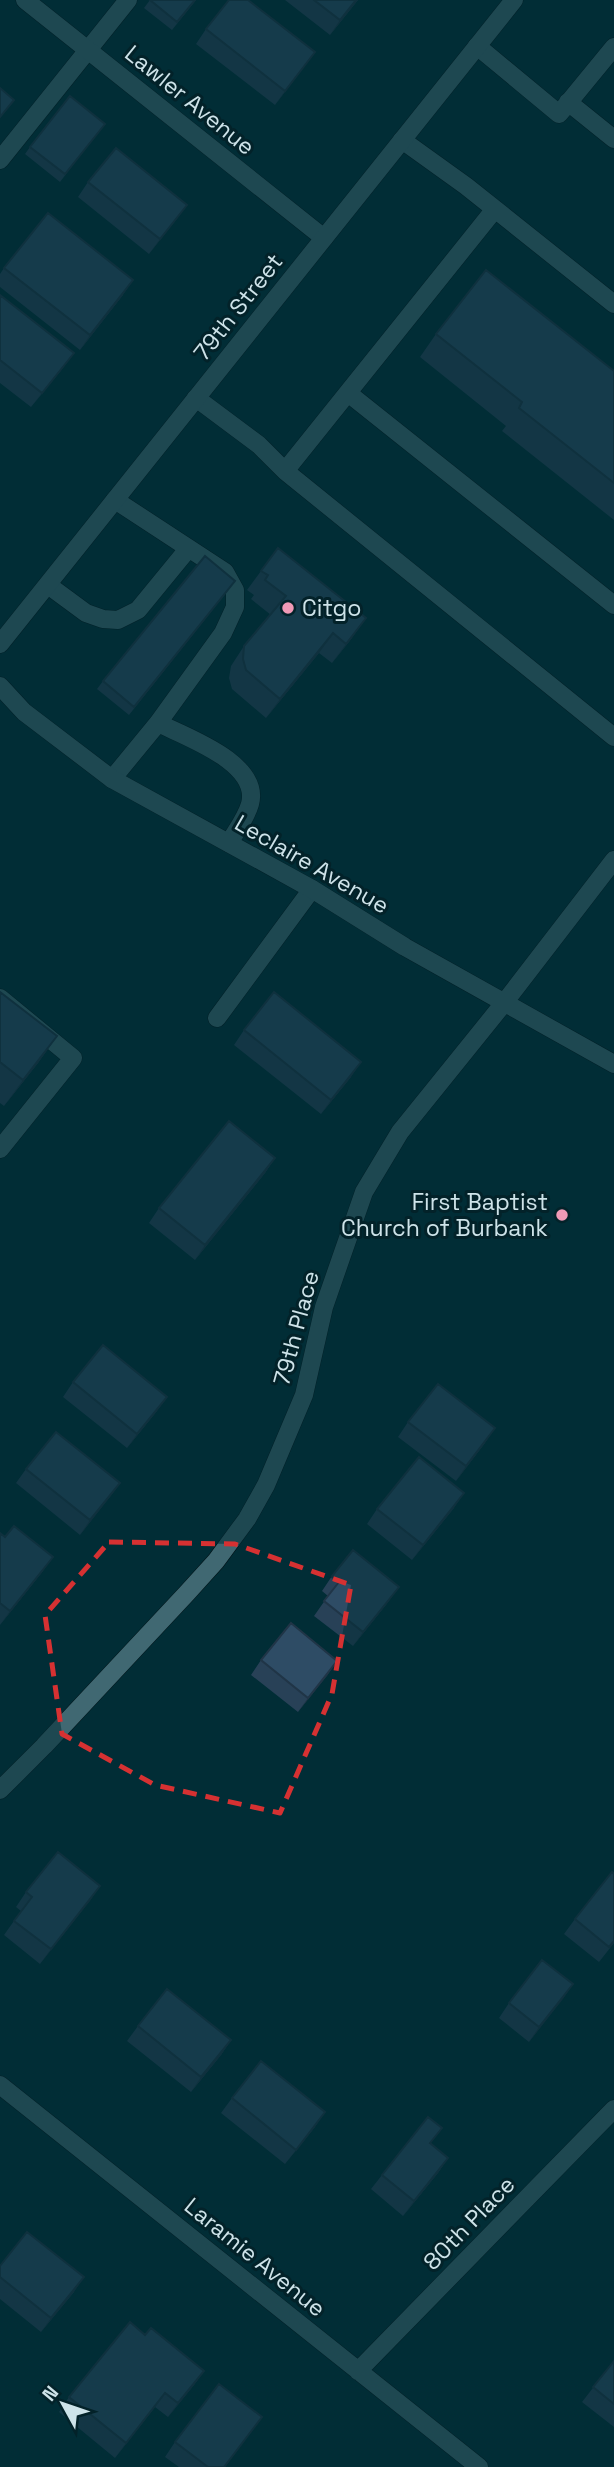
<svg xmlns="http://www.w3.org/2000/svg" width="614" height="2467" font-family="'Space Grotesk',sans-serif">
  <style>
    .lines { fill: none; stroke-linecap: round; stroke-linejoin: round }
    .service-casing { stroke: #011318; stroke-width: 19 }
    .minor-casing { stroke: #011318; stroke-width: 19 }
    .secondary-casing { stroke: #011318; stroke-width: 19 }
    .service { stroke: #406872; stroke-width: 18 }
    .minor { stroke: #406872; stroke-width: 18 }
    .secondary { stroke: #406872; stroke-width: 18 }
    .wall { fill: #284157 }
    .shaded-wall { fill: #203547 }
    .building { fill: #2e4c65; stroke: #203547; stroke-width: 2 }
    .marked { fill: none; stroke: #d63132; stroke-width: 5; stroke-dasharray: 14 9; stroke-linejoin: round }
    .poi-dot { fill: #f09ab6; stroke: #032229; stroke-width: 2.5 }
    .labels { text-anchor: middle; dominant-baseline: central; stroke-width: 6; stroke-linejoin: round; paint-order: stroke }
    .street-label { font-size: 23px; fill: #cee3e9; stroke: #032229 }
    .poi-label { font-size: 23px; fill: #cee3e9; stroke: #032229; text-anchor: start }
  </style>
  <rect width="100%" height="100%" fill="#012d36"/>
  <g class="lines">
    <defs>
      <path id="service" d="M477 46 559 114 614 47
        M568 102 614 139
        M402 140 466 186 614 304
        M0 160 128 0
        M348 393 614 605
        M196 398 259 445 285 471 495 209
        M285 471 614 737
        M48 585 86 613 103 619 118 620 138 610 188 549
        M158 723C186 737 261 763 250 804 246 818 236 831 229 843
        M112 779 158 723 223 633 235 607V590L225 572 115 500
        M0 998 73 1058 0 1149
        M217 1018 312 889"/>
      <path id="minor" d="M25 0 324 238
        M0 686 24 712 112 779 312 889 405 947 614 1064
        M0 1790 44 1746 187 1593 216 1561 247 1519 266 1485 304 1395 324 1307 364 1192 400 1132 504 1003 614 860
        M0 2085 479 2467
        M358 2371 614 2109"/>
      <path id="secondary" d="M0 644 514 0"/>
    </defs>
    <use href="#service" class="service-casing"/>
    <use href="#minor" class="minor-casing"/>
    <use href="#secondary" class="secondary-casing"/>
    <use href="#service" class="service"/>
    <use href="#minor" class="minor"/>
    <use href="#secondary" class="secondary"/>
  </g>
  <path class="wall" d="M150 0H196L172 30 144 8Z
    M285 0H358L330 35Z
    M206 29 315 52 275 105 196 44Z
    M99 131 60 182 25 154 30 147Z
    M88 182 187 205 149 254 78 197Z
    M4 268 123 295 80 350 0 287V274Z
    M0 295 63 368 31 407 0 383Z
    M436 334 614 371V520L502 431 506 426 420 357Z
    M261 571 352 638 332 663 319 653 266 718 232 689 229 678 231 666 244 646 271 615 251 599 254 595 247 590Z
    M229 589 129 715 97 689 103 681Z
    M0 992 57 1036 38 1063 4 1106 0 1103Z
    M244 1030 351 1077 321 1114 234 1045Z
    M275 1158 265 1173 195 1260 149 1223 159 1208Z
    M73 1382 157 1411 127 1448 63 1397Z
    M408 1422 485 1443 456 1481 398 1437Z
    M26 1469 120 1483 80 1535 16 1483Z
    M454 1508 412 1560 367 1524 377 1509Z
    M0 1533 43 1571 0 1625Z
    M332 1576 389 1601 353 1646 314 1616 328 1596 322 1591Z
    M261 1660 337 1661 298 1712 251 1675Z
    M614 1874V1943L599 1962 564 1934 575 1919Z
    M100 1886 40 1964 4 1935 21 1911 16 1907 26 1892Z
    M573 1984 529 2042 499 2018 509 2003Z
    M138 2026 231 2040 221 2055 191 2092 127 2041Z
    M232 2098 315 2127 285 2164 221 2113Z
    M431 2144 448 2158 438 2173 403 2216 371 2189 382 2175Z
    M0 2266 74 2292 41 2332 0 2299Z
    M145 2335 204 2371 194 2385 168 2417 155 2407 115 2458 59 2412 69 2397Z
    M614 2361V2427L582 2402Z
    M262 2417 225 2467H179L165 2457 175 2442Z"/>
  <path class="shaded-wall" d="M356 0H358L330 35 340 20Z
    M315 52 304 67 275 105 285 91Z
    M187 205 176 220 149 254 160 239Z
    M133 280 123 295 80 350 90 335Z
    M74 353 63 368 31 407 42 393Z
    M366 618 352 638 332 663 346 644Z
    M333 633 319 653 266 718 280 699Z
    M57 1036 38 1063 4 1106 23 1080Z
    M361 1062 351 1077 321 1114 331 1100Z
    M275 1158 265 1173 195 1260 205 1245Z
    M167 1397 157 1411 127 1448 137 1434Z
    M495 1428 485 1443 456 1481 466 1466Z
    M120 1483 110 1497 80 1535 90 1520Z
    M464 1493 454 1508 412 1560 423 1545Z
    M53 1557 43 1571 0 1625 10 1611Z
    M399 1587 389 1601 353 1646 363 1632Z
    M337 1661 327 1676 298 1712 308 1698Z
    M100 1886 90 1901 40 1964 51 1949Z
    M573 1984 563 1999 529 2042 539 2027Z
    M231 2040 221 2055 191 2092 201 2077Z
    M325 2112 315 2127 285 2164 296 2150Z
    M448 2158 438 2173 403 2216 414 2201Z
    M84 2277 74 2292 41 2332 51 2318Z
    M204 2371 194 2385 168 2417 178 2403Z
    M165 2393 155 2407 115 2458 126 2443Z"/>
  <path class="building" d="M150 0H195L177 22Z
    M229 0H248L315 52 285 91 206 29Z
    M314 0H356L340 20Z
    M0 88 14 100 0 117Z
    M70 96 105 124 65 174 30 147Z
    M116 148 187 205 160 239 88 182Z
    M48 213 133 280 90 335 4 268Z
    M486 270 614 371V483L519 408 522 402 436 334Z
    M0 295 74 353 42 393 0 360Z
    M278 548 366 618 346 644 333 633 280 699 246 670 243 659 244 646 286 596 265 580 268 575 261 571Z
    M205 556 235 581 134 707 103 681Z
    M0 992 57 1036 23 1080 0 1062Z
    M274 992 361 1062 331 1100 244 1030Z
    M229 1121 275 1158 205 1245 159 1208Z
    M103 1345 167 1397 137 1434 73 1382Z
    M438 1384 495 1428 466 1466 408 1422Z
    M56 1432 120 1483 90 1520 26 1469Z
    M419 1457 464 1493 423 1545 377 1509Z
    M14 1526 53 1557 10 1611 0 1603V1533L5 1537Z
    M353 1550 399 1587 363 1632 324 1601 339 1582 332 1576Z
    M291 1623 337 1661 308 1698 261 1660Z
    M58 1852 100 1886 51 1949 14 1921 32 1897 26 1892Z
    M612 1872 614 1874V1941L609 1947 575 1919Z
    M542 1960 573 1984 539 2027 509 2003Z
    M167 1989 231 2040 201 2077 138 2026Z
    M261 2061 325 2112 296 2150 232 2098Z
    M428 2117 442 2128 430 2143 448 2158 414 2201 382 2175Z
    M27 2232 84 2277 51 2318 0 2277V2266Z
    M130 2322 145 2335 151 2328 204 2371 178 2403 165 2393 126 2443 69 2397Z
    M614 2361V2404L593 2387Z
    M219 2384 262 2417 224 2467H208L175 2442Z"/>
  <path d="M0 0H614V2467H0ZM109 1542 235 1544 351 1585 332 1694 280 1813 155 1785 62 1734 45 1615Z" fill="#012d36" fill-opacity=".55" fill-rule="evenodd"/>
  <path class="marked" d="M109 1542 235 1544 351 1585 332 1694 280 1813 155 1785 62 1734 45 1615Z"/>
  <g class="poi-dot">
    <circle cx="288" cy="608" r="7"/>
    <circle cx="562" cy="1215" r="7"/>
  </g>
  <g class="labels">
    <g class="street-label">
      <text transform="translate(190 100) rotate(39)">Lawler Avenue</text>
      <text transform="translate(238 307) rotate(-52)">79th Street</text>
      <text transform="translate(312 864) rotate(30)">Leclaire Avenue</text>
      <text transform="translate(296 1328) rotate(-75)">79th Place</text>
      <text transform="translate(469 2223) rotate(-46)">80th Place</text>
      <text transform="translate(255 2257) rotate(39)">Laramie Avenue</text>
    </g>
    <g class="poi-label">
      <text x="302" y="608">Citgo</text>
      <text x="548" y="1202" text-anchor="end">First Baptist<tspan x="548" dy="26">Church of Burbank</tspan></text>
    </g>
  </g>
  <g transform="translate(63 2404) rotate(310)" stroke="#032229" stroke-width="5" paint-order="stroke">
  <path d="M0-5L12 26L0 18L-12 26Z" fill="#cee3e9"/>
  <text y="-10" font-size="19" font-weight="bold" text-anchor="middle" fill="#cee3e9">N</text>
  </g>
</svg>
